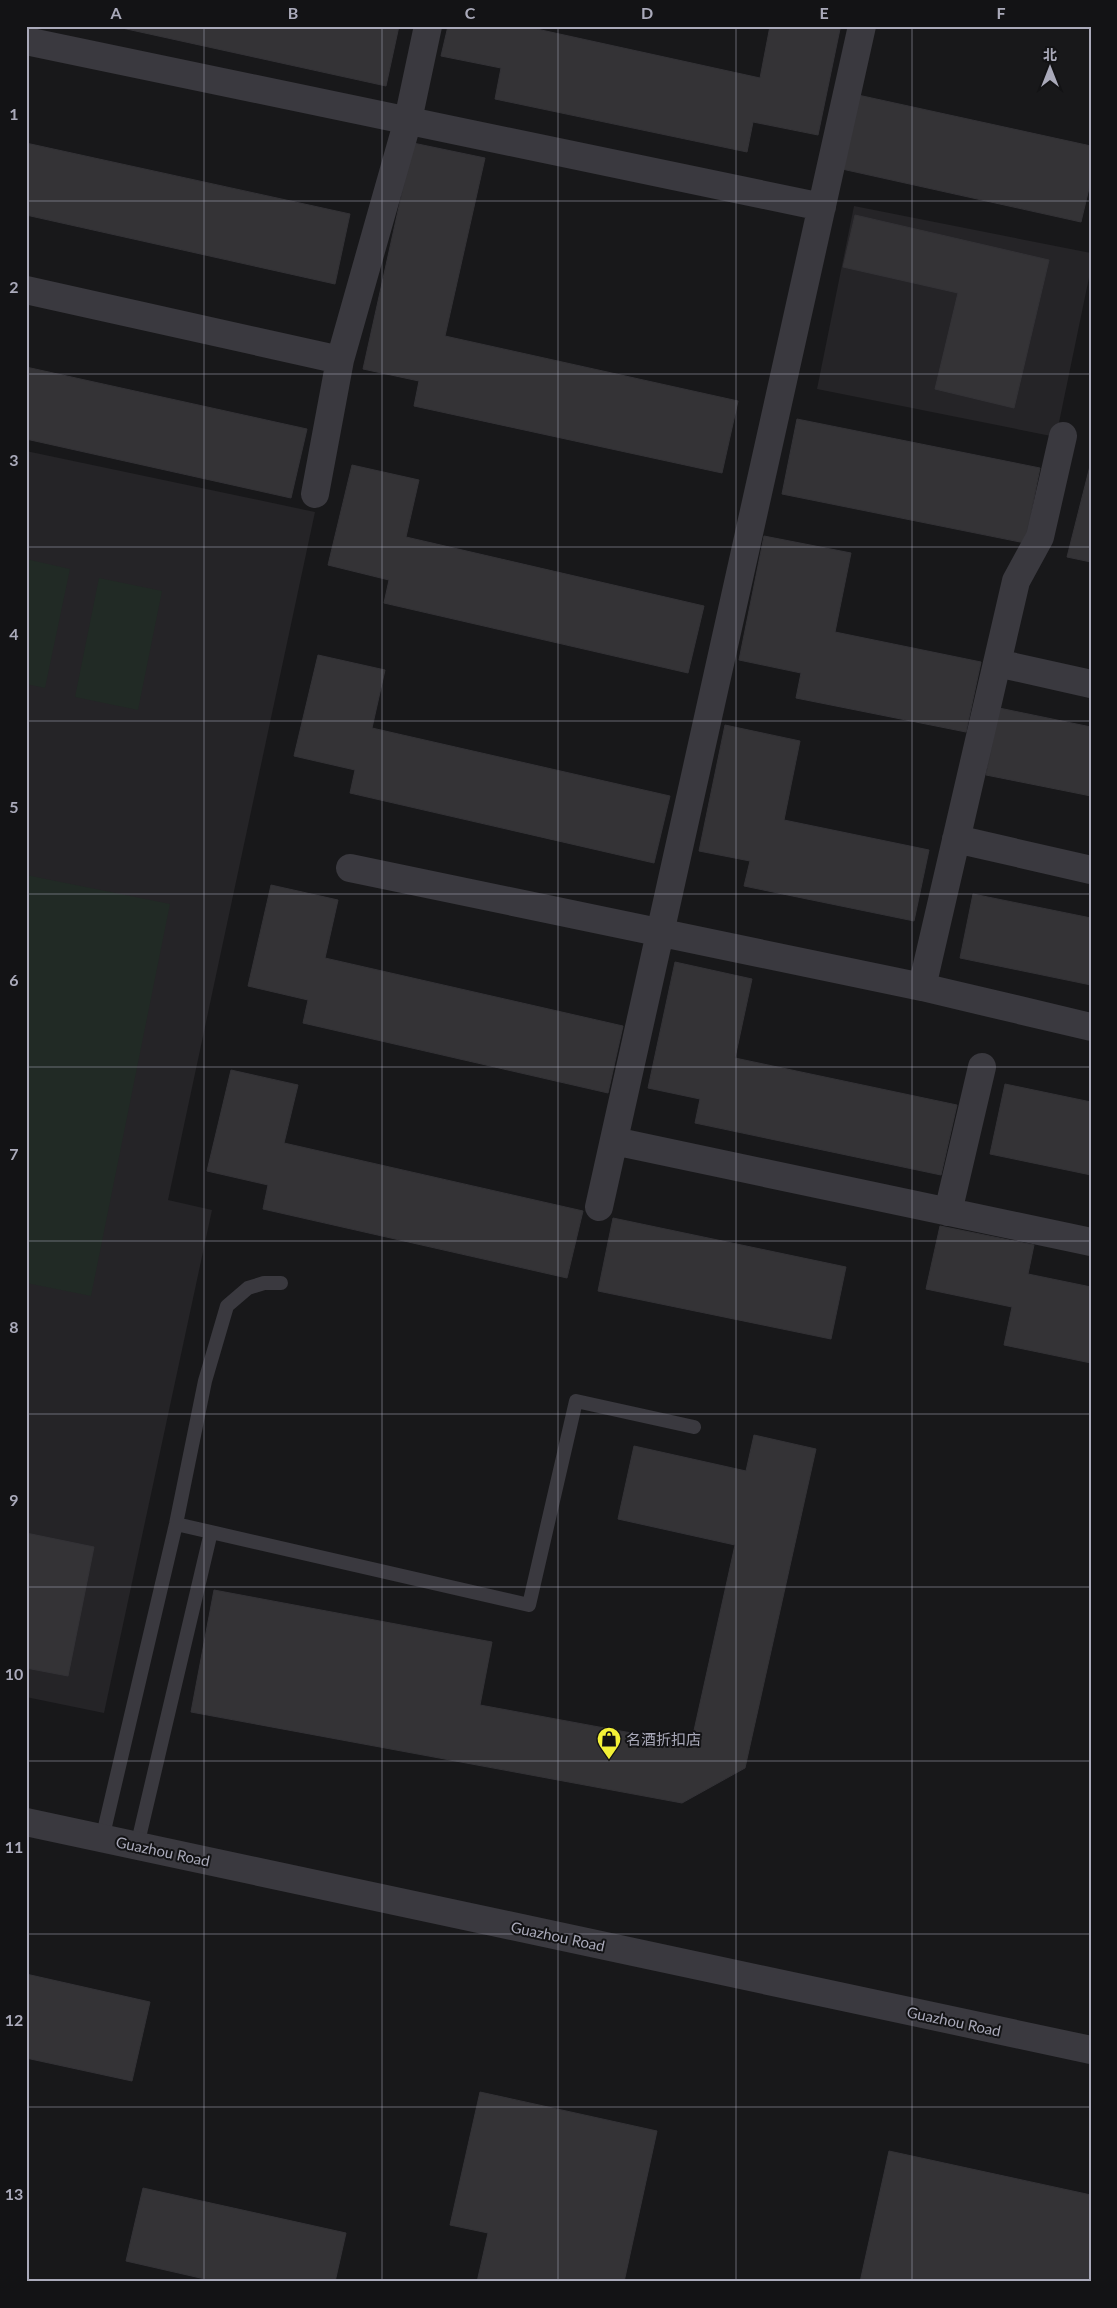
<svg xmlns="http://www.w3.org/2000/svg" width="1117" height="2308" font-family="Lato,'Noto Sans SC',sans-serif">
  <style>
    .built { fill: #252427 }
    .green { fill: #212a25 }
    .building { fill: #343336; stroke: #333236 }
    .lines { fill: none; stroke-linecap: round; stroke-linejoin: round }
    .service { stroke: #3a393f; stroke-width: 14 }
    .minor { stroke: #3a393f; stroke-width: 28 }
    .tertiary { stroke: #3a393f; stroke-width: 28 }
    .grid { fill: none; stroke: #aaaaba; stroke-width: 1; stroke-opacity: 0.55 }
    .labels { text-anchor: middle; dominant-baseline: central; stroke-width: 4; stroke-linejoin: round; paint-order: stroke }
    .poi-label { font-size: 15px; fill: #aaaaba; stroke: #131315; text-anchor: start }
    .street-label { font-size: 15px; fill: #aaaaba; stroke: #131315 }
    .neatline { fill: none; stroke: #aaaaba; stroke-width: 2 }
    .grid-label { font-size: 16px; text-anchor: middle; font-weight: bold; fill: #aaaaba }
  </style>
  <rect width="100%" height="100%" fill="#18181a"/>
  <path class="built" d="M854 206 1091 253V268L1056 437 817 389Z
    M26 451 315 512 168 1200 212 1210 104 1713 26 1697Z"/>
  <path class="green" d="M26 559 70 569 45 688 26 684Z
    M99 578 162 591 138 710 75 697Z
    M26 875 170 904 91 1296 26 1283Z"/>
  <path class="building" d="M113 26H399L386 86Z
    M448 26H523L760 78 770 26H828L840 29 818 135 753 122 747 152 495 99 501 68 441 56Z
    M858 95 1091 146V180L1081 222 842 169Z
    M26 143 350 214 335 284 26 215Z
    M413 143 485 158 445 336 738 401 722 473 414 406 419 381 363 369Z
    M855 215 1049 260 1014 408 935 389 958 293 843 267Z
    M26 367 307 429 291 498 26 439Z
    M797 419 1040 468 1025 543 782 494Z
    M1091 462V562L1067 557Z
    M352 465 419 480 406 537 704 606 688 673 384 603 389 580 328 565Z
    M764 536 851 553 835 632 981 662 966 732 796 698 801 673 739 660Z
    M318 655 385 670 372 728 670 796 654 863 350 793 355 770 294 756Z
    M999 708 1091 727V796L986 775Z
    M725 725 800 741 784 820 929 850 914 921 744 886 750 861 699 851Z
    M271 885 338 900 325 958 623 1026 608 1093 303 1023 308 1000 248 986Z
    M973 894 1091 918V985L960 958Z
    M675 962 752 979 735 1058 957 1105 941 1175 695 1123 700 1099 648 1088Z
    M231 1070 298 1085 284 1143 583 1211 567 1278 263 1209 268 1185 207 1171Z
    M1005 1084 1091 1102V1175L990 1154Z
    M613 1218 846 1267 831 1339 598 1291Z
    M940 1226 1034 1245 1028 1274 1091 1287V1363L1004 1345 1012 1307 926 1289Z
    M754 1435 816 1449 745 1768 682 1803 191 1712 214 1590 492 1642 480 1705 691 1744 735 1545 618 1519 634 1446 746 1471Z
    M26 1533 94 1547 68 1676 26 1668Z
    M26 1974 150 2002 132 2081 26 2058Z
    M480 2092 657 2131 624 2282H477L488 2233 450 2225Z
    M889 2151 1091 2195V2282H860Z
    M143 2188 346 2233 335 2282H218L126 2261Z"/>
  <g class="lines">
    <path class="service" d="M176 1524 529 1605 576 1401 694 1427
      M102 1839 176 1524 205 1381 227 1306 248 1288 264 1283H281
      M137 1846 211 1532"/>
    <path class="minor" d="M26 41 822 207
      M26 290 340 360
      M315 494 340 360 408 120 428 26
      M997 663 1091 684
      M956 839 1091 870
      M350 868 922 987 1091 1027
      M922 987 1016 581 1040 537 1063 436
      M614 1141 1091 1242
      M599 1207 862 26
      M948 1212 982 1067"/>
    <path class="tertiary" d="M26 1822 1091 2050"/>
  </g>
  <path class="grid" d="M204 26V2282M382 26V2282M558 26V2282M736 26V2282M912 26V2282M26 201H1091M26 374H1091M26 547H1091M26 721H1091M26 894H1091M26 1067H1091M26 1241H1091M26 1414H1091M26 1587H1091M26 1761H1091M26 1934H1091M26 2107H1091"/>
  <defs>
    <symbol id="shop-pin" viewBox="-11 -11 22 30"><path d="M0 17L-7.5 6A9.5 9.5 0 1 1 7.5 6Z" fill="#f3f137" stroke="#131315"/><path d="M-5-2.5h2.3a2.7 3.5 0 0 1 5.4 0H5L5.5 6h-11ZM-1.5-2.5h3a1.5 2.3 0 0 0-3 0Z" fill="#111"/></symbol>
  </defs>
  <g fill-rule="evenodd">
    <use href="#shop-pin" x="595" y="1725" width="28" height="38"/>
  </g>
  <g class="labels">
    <g class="poi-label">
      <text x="626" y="1739">名酒折扣店</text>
    </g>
    <g class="street-label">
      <text transform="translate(163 1851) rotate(12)">Guazhou Road</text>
      <text transform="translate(558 1936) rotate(12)">Guazhou Road</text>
      <text transform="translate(954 2021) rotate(12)">Guazhou Road</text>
    </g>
  </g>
  <rect width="1117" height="2308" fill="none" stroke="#131315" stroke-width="55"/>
  <g transform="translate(1050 68)" stroke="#131315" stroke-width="4" paint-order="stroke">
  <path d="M0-4L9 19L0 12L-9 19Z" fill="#aaaaba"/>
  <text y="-8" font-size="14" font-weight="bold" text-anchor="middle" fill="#aaaaba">北</text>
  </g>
  <rect x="28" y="28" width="1062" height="2252" class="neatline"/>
  <g class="grid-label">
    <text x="116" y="19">A</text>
    <text x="293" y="19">B</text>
    <text x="470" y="19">C</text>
    <text x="647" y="19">D</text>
    <text x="824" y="19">E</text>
    <text x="1001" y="19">F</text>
    <text x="14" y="120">1</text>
    <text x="14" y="293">2</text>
    <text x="14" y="466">3</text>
    <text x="14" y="640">4</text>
    <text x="14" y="813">5</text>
    <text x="14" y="986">6</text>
    <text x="14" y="1160">7</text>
    <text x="14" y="1333">8</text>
    <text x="14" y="1506">9</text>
    <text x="14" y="1680">10</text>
    <text x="14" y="1853">11</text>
    <text x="14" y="2026">12</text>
    <text x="14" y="2200">13</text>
  </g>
</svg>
